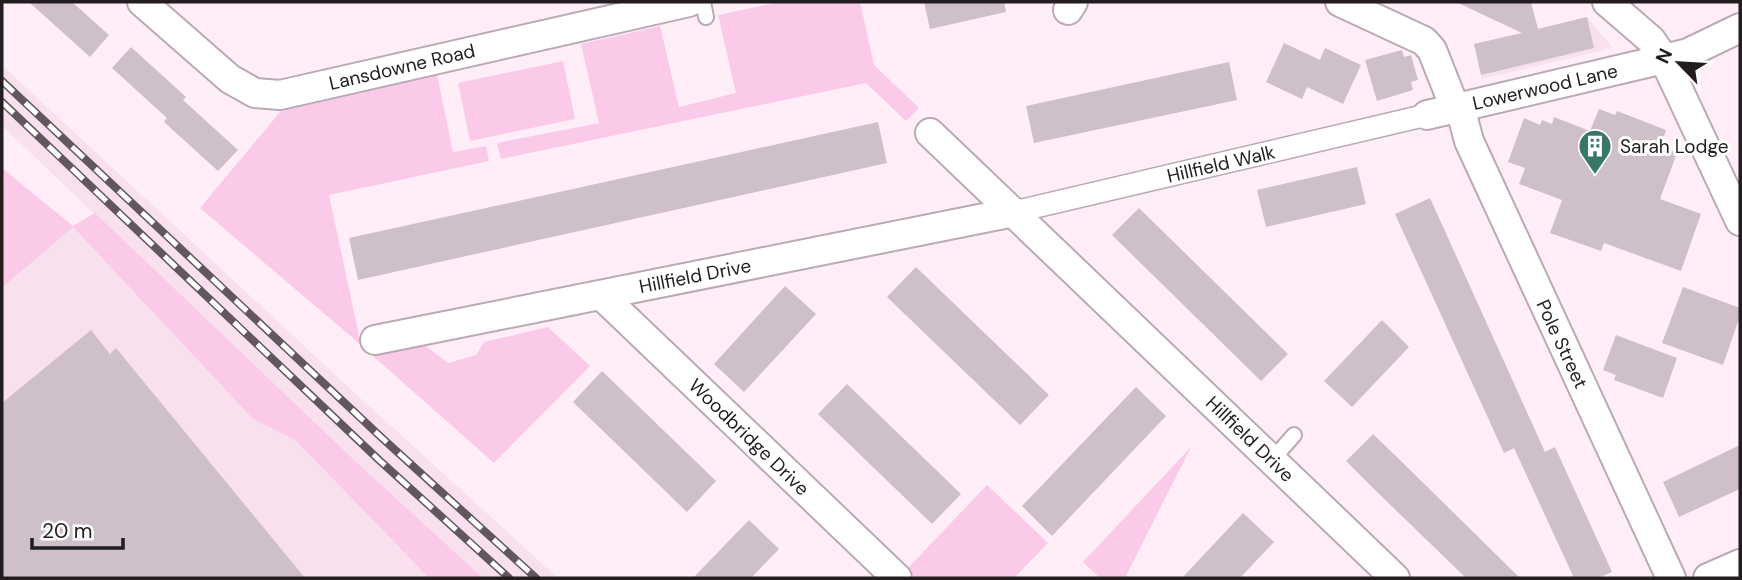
<svg xmlns="http://www.w3.org/2000/svg" width="1742" height="580" font-family="'DM Sans',sans-serif">
  <style>
    .built { fill: #f9e0ef }
    .green { fill: #fbcae8 }
    .building { fill: #cfbfc9 }
    .lines { fill: none; stroke-linecap: round; stroke-linejoin: round }
    .service-casing { stroke: #baaab3; stroke-width: 18 }
    .pedestrian-casing { stroke: #baaab3; stroke-width: 24 }
    .minor-casing { stroke: #baaab3; stroke-width: 32 }
    .service { stroke: #fff; stroke-width: 14 }
    .pedestrian { stroke: #fff; stroke-width: 21 }
    .minor { stroke: #fff; stroke-width: 28 }
    .rail-casing { stroke: #61575c; stroke-width: 8 }
    .rail { stroke: #fff; stroke-width: 5; stroke-dasharray: 16; stroke-linecap: butt }
    .labels { text-anchor: middle; dominant-baseline: central; stroke-width: 6; stroke-linejoin: round; paint-order: stroke }
    .street-label { font-size: 19px; fill: #231d20; stroke: #fff }
    .poi-label { font-size: 19px; fill: #231d20; stroke: #fff; text-anchor: start }
  </style>
  <rect width="100%" height="100%" fill="#ffeef8"/>
  <path class="built" d="M1587 17 1613 48 1482 79 1474 44Z
    M2 65 345 384 558 578H483L353 459 2 126Z
    M73 227 253 419 295 440 429 578H2V288Z"/>
  <path class="green" d="M780 2H860L874 65 919 108 906 121 866 83 501 159 497 143 599 123 581 44 660 26 679 107 736 93 718 15Z
    M563 61 575 119 470 141 458 83Z
    M437 74 453 152 486 146 489 161 329 195 361 345 200 208 285 106Z
    M2 168 73 226 95 213 353 459 483 578H429L295 440 253 419 73 227 2 288Z
    M548 327 590 366 494 463 373 356 424 345 448 363 476 355 484 342Z
    M1191 447 1125 578H1100L1083 562Z
    M987 485 1048 543 1014 578H916L907 569Z"/>
  <path class="building" d="M29 2H72L109 35 90 57Z
    M924 2H1004L1006 12 930 29Z
    M1456 2H1531L1538 29 1587 17 1594 48 1481 75 1474 44 1522 33Z
    M1284 43 1320 60 1325 48 1361 65 1343 104 1307 87 1302 99 1266 82Z
    M131 47 186 97 183 100 238 150 218 171 164 122 167 118 112 68Z
    M1402 50 1404 57 1411 55 1418 80 1411 82 1413 90 1377 101 1365 60Z
    M1229 62 1237 100 1034 143 1026 106Z
    M1599 109 1615 115 1617 111 1666 130 1661 146 1677 153 1660 199 1701 214 1681 271 1604 243 1601 251 1550 233 1562 200 1519 184 1525 168 1508 162 1524 118 1540 125 1542 120 1552 124 1554 117 1590 131Z
    M878 122 887 163 358 280 349 238Z
    M1357 167 1366 204 1266 227 1257 190Z
    M1430 198 1545 452 1555 447 1612 572 1598 578H1574L1514 448 1504 453 1395 214Z
    M1139 208 1288 354 1261 381 1112 235Z
    M916 267 1049 395 1020 425 887 297Z
    M785 286 816 314 744 392 714 364Z
    M1683 287 1740 308V316L1723 365 1662 343Z
    M1382 320 1409 347 1352 407 1324 381Z
    M91 330 110 354 116 348 305 578H2V403Z
    M1616 335 1677 358 1663 398 1614 380 1616 375 1603 370Z
    M602 371 716 481 687 512 573 402Z
    M847 384 961 494 932 524 818 414Z
    M1136 387 1166 416 1052 536 1022 506Z
    M1373 434 1403 463 1520 578H1466L1376 491 1346 461Z
    M1740 445V489L1679 517 1663 482Z
    M1243 513 1274 542 1240 578H1182Z
    M749 520 779 549 751 578H693Z"/>
  <g class="lines">
    <defs>
      <path id="service" d="M703 2 706 17
        M1272 460 1294 435"/>
      <path id="pedestrian" d="M1014 212 1427 115"/>
      <path id="minor" d="M142 2 230 79 255 93 280 95 689 2
        M1340 2 1424 41 1432 50 1455 108
        M1607 2 1651 40 1664 59 1740 221
        M1068 10 1073 2
        M1460 107 1469 141 1671 578
        M1427 115 1664 59 1688 53 1740 28
        M930 133 1395 578
        M601 295 897 578
        M375 340 1014 212
        M1708 578 1740 564"/>
    </defs>
    <use href="#service" class="service-casing"/>
    <use href="#pedestrian" class="pedestrian-casing"/>
    <use href="#minor" class="minor-casing"/>
    <use href="#service" class="service"/>
    <use href="#pedestrian" class="pedestrian"/>
    <use href="#minor" class="minor"/>
    <defs>
      <path id="rail" d="M2 81 382 438 536 578
        M2 102 379 460 509 578"/>
    </defs>
    <use href="#rail" class="rail-casing"/>
    <use href="#rail" class="rail"/>
  </g>
  <defs>
    <symbol id="building-pin" viewBox="-11 -11 22 30"><path d="M0 17L-7.5 6A9.5 9.5 0 1 1 7.5 6Z" fill="#387765" stroke="#fff"/><path d="M-4-6H4V6H1V3H-1V6H-4ZM-2.5-4.3h1.7v1.8h-1.7ZM.8-4.3h1.7v1.8H.8ZM-2.5-1h1.7V.8h-1.7ZM.8-1h1.7V.8H.8Z" fill="#fff"/></symbol>
  </defs>
  <g fill-rule="evenodd">
    <use href="#building-pin" x="1576" y="127" width="38" height="52"/>
  </g>
  <g class="labels">
    <g class="street-label">
      <text transform="translate(402 67) rotate(-13)">Lansdowne Road</text>
      <text transform="translate(1545 87) rotate(-13)">Lowerwood Lane</text>
      <text transform="translate(1221 164) rotate(-13)">Hillfield Walk</text>
      <text transform="translate(695 276) rotate(-11)">Hillfield Drive</text>
      <text transform="translate(1562 344) rotate(65)">Pole Street</text>
      <text transform="translate(749 437) rotate(44)">Woodbridge Drive</text>
      <text transform="translate(1250 439) rotate(44)">Hillfield Drive</text>
    </g>
    <g class="poi-label">
      <text x="1620" y="146">Sarah Lodge</text>
    </g>
  </g>
  <rect width="1742" height="580" fill="none" stroke="#231d20" stroke-width="7"/>
  <g transform="translate(1679 63) rotate(295)" stroke="#ffffff" stroke-width="5" paint-order="stroke">
  <path d="M0-5L12 26L0 18L-12 26Z" fill="#231d20"/>
  <text y="-10" font-size="19" font-weight="bold" text-anchor="middle" fill="#231d20">N</text>
  </g>
  <path d="M32 538v10h91v-10" fill="none" stroke="#231d20" stroke-width="3.5"/>
  <text x="42" y="538" font-size="21" fill="#231d20" stroke="#ffffff" stroke-width="5" paint-order="stroke">20 m</text>
</svg>
